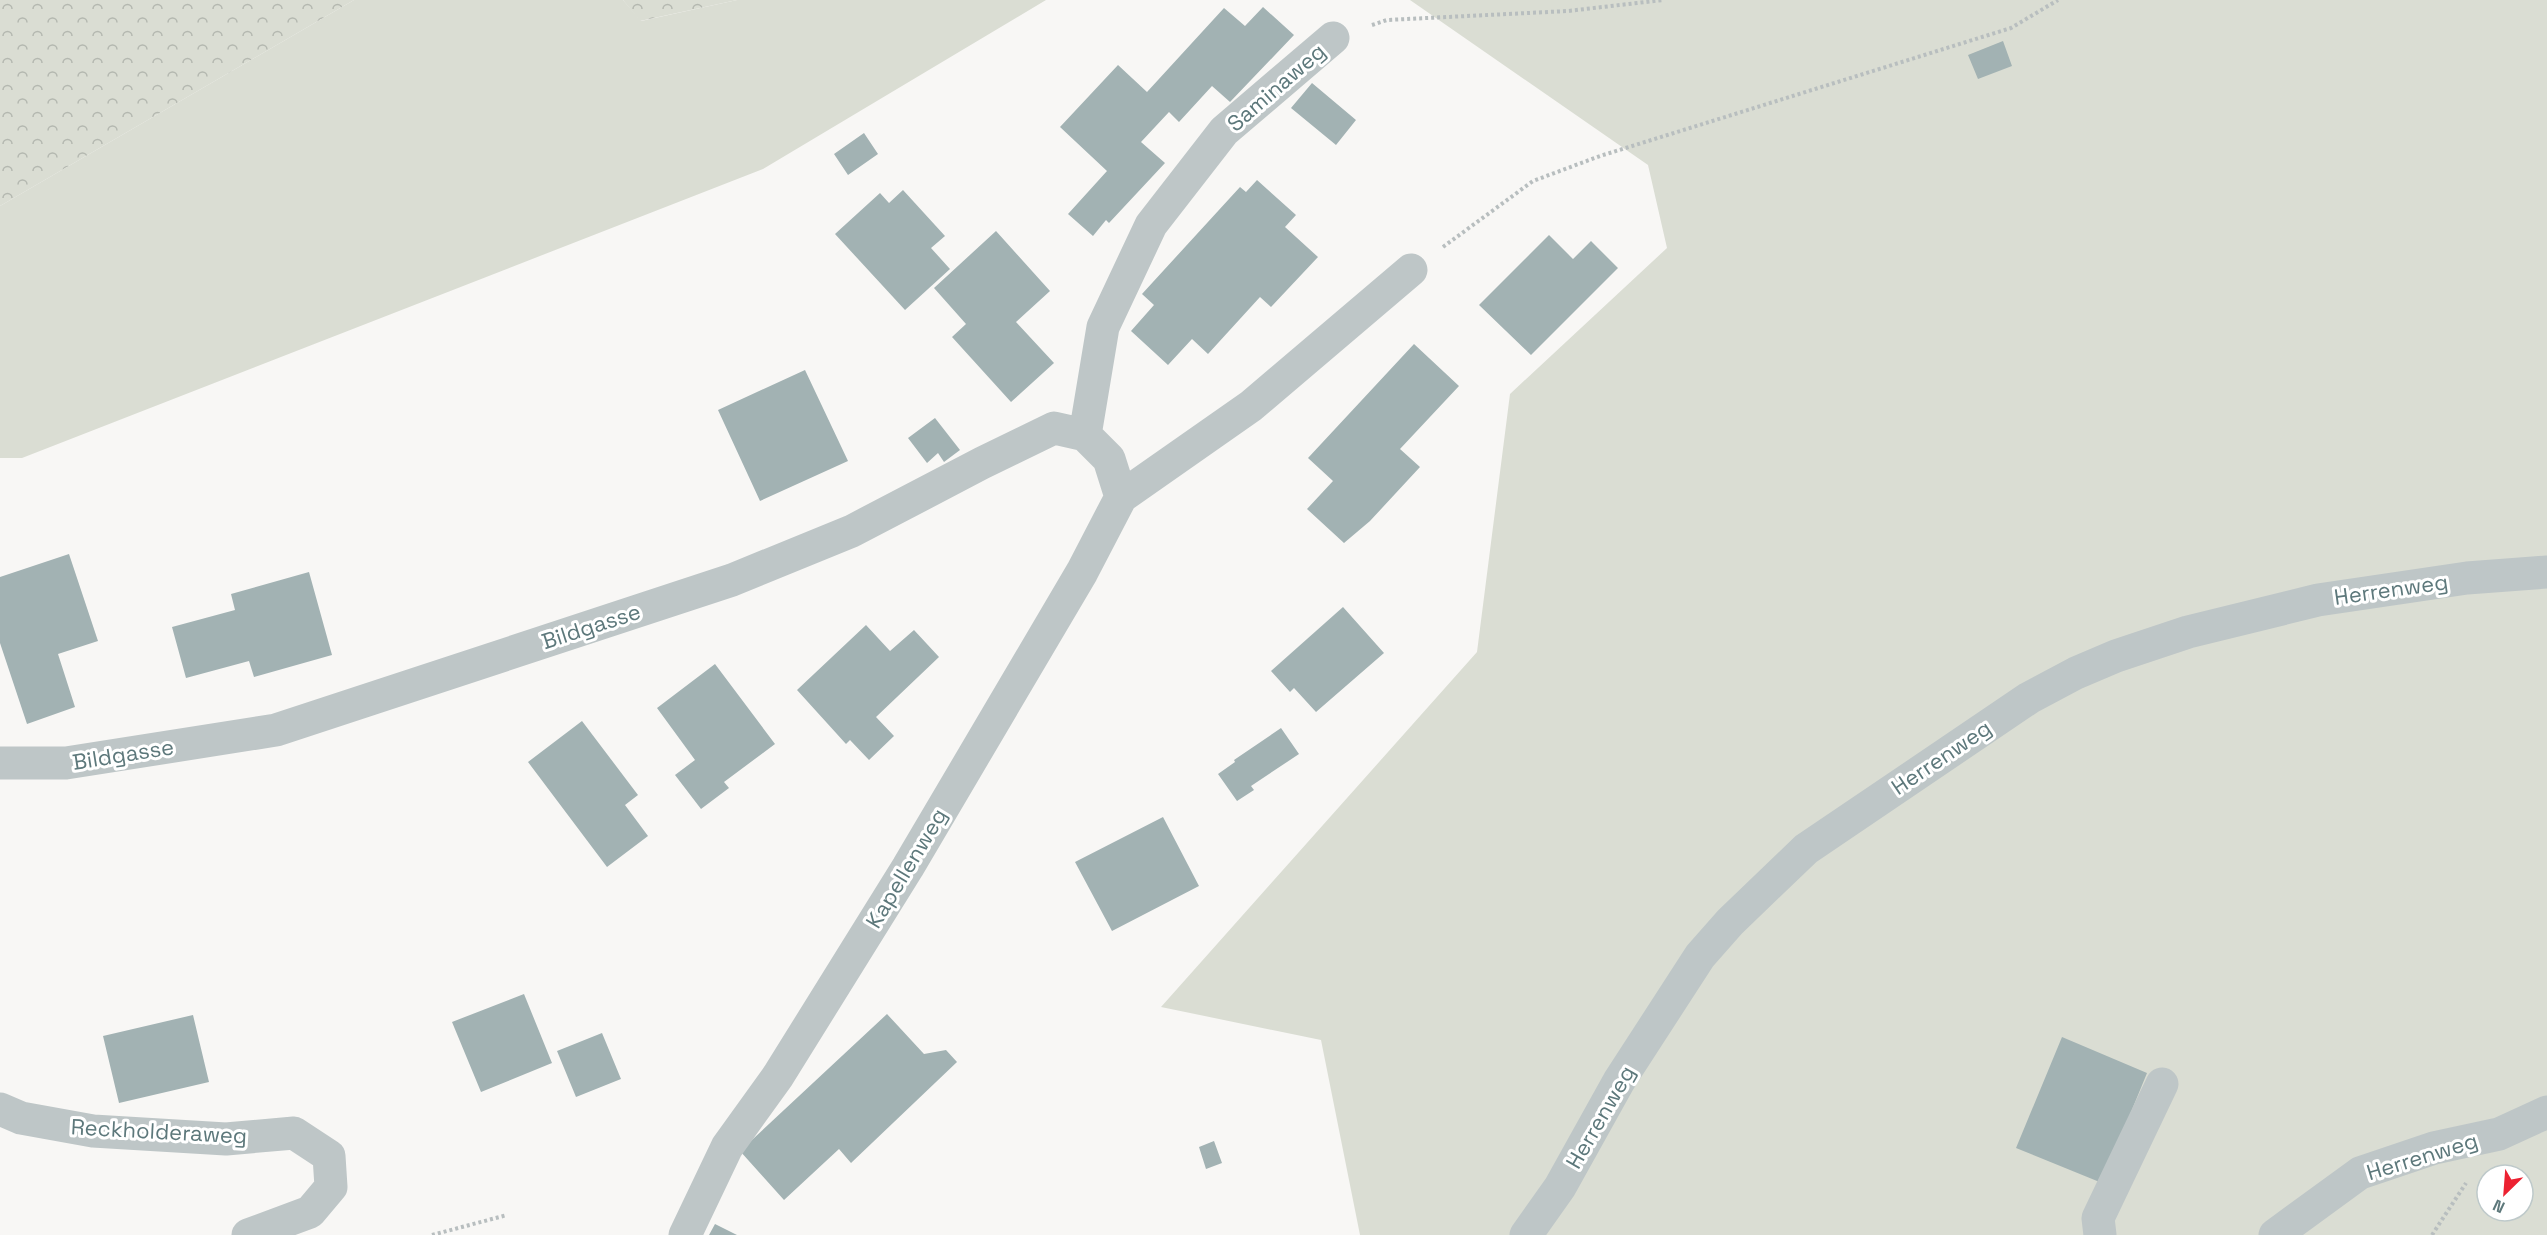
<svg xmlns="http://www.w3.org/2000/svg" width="2547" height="1235" font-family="'Space Grotesk',sans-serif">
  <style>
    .green { fill: #daddd3; fill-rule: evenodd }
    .forest { fill: url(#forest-crowns) }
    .building { fill: #a2b2b3 }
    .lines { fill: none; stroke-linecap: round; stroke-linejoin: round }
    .path { stroke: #b8bebf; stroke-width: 4; stroke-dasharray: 3 3; stroke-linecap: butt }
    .minor { stroke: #bec6c7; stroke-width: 33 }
    .labels { text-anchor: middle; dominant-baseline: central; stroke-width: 6; stroke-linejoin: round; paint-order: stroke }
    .street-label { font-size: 22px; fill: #5d787b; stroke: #fff }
  </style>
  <defs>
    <pattern id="forest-crowns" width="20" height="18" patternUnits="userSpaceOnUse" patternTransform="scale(1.5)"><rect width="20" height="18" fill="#daddd3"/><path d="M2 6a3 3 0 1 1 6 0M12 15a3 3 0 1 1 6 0" fill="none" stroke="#b4b8b0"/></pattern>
  </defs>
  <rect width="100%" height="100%" fill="#f8f7f5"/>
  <path class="green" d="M354 0H623L641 21 737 0H1046L763 169 22 458H0V206Z
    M1410 0H2547V1235H1360L1321 1040 1161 1007 1477 652 1510 394 1667 248 1648 165ZM2487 1175H2523V1211H2487Z"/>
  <path class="forest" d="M0 0H354L0 206Z
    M623 0H737L640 21Z"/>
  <path class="building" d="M1263 7 1294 35 1230 102 1212 86 1179 122 1169 112 1141 142 1165 163 1109 223 1106 220 1093 236 1068 214 1107 171 1060 127 1118 65 1147 92 1224 8 1245 26Z
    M2003 41 2012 66 1978 79 1968 55Z
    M1312 83 1356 120 1336 145 1291 108Z
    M864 133 878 154 848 175 834 154Z
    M1257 180 1296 215 1285 227 1318 257 1271 307 1260 297 1208 354 1192 339 1168 365 1131 331 1154 305 1142 294 1240 187 1246 192Z
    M903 190 945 236 931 248 950 269 905 310 835 234 880 193 889 203Z
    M996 231 1050 291 1016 322 1054 363 1011 402 952 337 966 324 934 288Z
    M1549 235 1573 259 1591 241 1618 268 1531 355 1479 305Z
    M1414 344 1459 386 1400 449 1420 467 1370 521 1344 543 1307 509 1333 481 1308 458Z
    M805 370 848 461 760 501 718 410Z
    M935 418 960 450 944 462 938 453 927 463 908 438Z
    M69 554 98 641 58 654 75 707 27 724 0 643V577Z
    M309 572 332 655 254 677 249 661 186 678 172 627 235 610 231 594Z
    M1343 607 1384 653 1316 712 1294 688 1290 692 1271 671Z
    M866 625 890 651 914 630 939 657 876 717 894 736 869 760 850 740 846 744 797 690Z
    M715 664 775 744 724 782 729 788 701 809 675 775 695 760 657 708Z
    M582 721 638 795 625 805 648 836 607 867 528 762Z
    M1281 728 1299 754 1251 786 1254 790 1237 801 1218 774 1235 762 1234 760Z
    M1163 817 1199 886 1112 931 1075 862Z
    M524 994 552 1063 481 1092 452 1022Z
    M887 1014 924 1054 946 1050 957 1062 851 1163 839 1149 784 1200 740 1151Z
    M193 1015 209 1082 119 1103 103 1036Z
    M602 1033 621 1079 576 1097 557 1051Z
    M2062 1037 2147 1073 2102 1183 2016 1148Z
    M1214 1141 1222 1163 1206 1169 1199 1147Z
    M715 1224 737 1235H709Z"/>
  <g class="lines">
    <path class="path" d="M1372 25 1387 20 1568 11 1663 0
      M1443 247 1533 181 1600 156 2011 28 2058 0
      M432 1235 507 1215
      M2432 1235 2466 1183"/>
    <path class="minor" d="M1085 435 1103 327 1151 225 1224 131 1333 38
      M0 763H66L276 730 732 580 852 531 982 463 1054 428 1085 435 1109 459 1121 497
      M0 1109 21 1118 93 1131 226 1139 294 1133 329 1156 331 1187 310 1212 248 1235
      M685 1235 727 1147 778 1076 908 867 1082 572 1121 497 1251 406 1411 270
      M1526 1235 1560 1187 1619 1081 1700 956 1730 922 1806 849 2029 698 2076 673 2116 656 2188 632 2318 600 2467 578 2547 572
      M2100 1235 2098 1218 2162 1084
      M2275 1235 2360 1173 2434 1148 2499 1134 2547 1112"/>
  </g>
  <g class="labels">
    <g class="street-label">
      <text transform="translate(1276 87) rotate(-41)">Saminaweg</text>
      <text transform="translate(2391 589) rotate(-8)">Herrenweg</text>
      <text transform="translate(591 626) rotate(-18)">Bildgasse</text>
      <text transform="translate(123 754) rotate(-9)">Bildgasse</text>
      <text transform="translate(1941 757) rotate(-34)">Herrenweg</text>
      <text transform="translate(906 868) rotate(-59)">Kapellenweg</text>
      <text transform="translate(1600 1117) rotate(-60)">Herrenweg</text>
      <text transform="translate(159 1131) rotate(3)">Reckholderaweg</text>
      <text transform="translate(2422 1156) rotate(-17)">Herrenweg</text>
    </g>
  </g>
  <g transform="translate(2505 1193) rotate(205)"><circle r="28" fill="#ffffff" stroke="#bec9ca" stroke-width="1.5"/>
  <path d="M0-4.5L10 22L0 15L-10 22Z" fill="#ec2131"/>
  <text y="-9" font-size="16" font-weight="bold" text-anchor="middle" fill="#5d787b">N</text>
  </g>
</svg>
